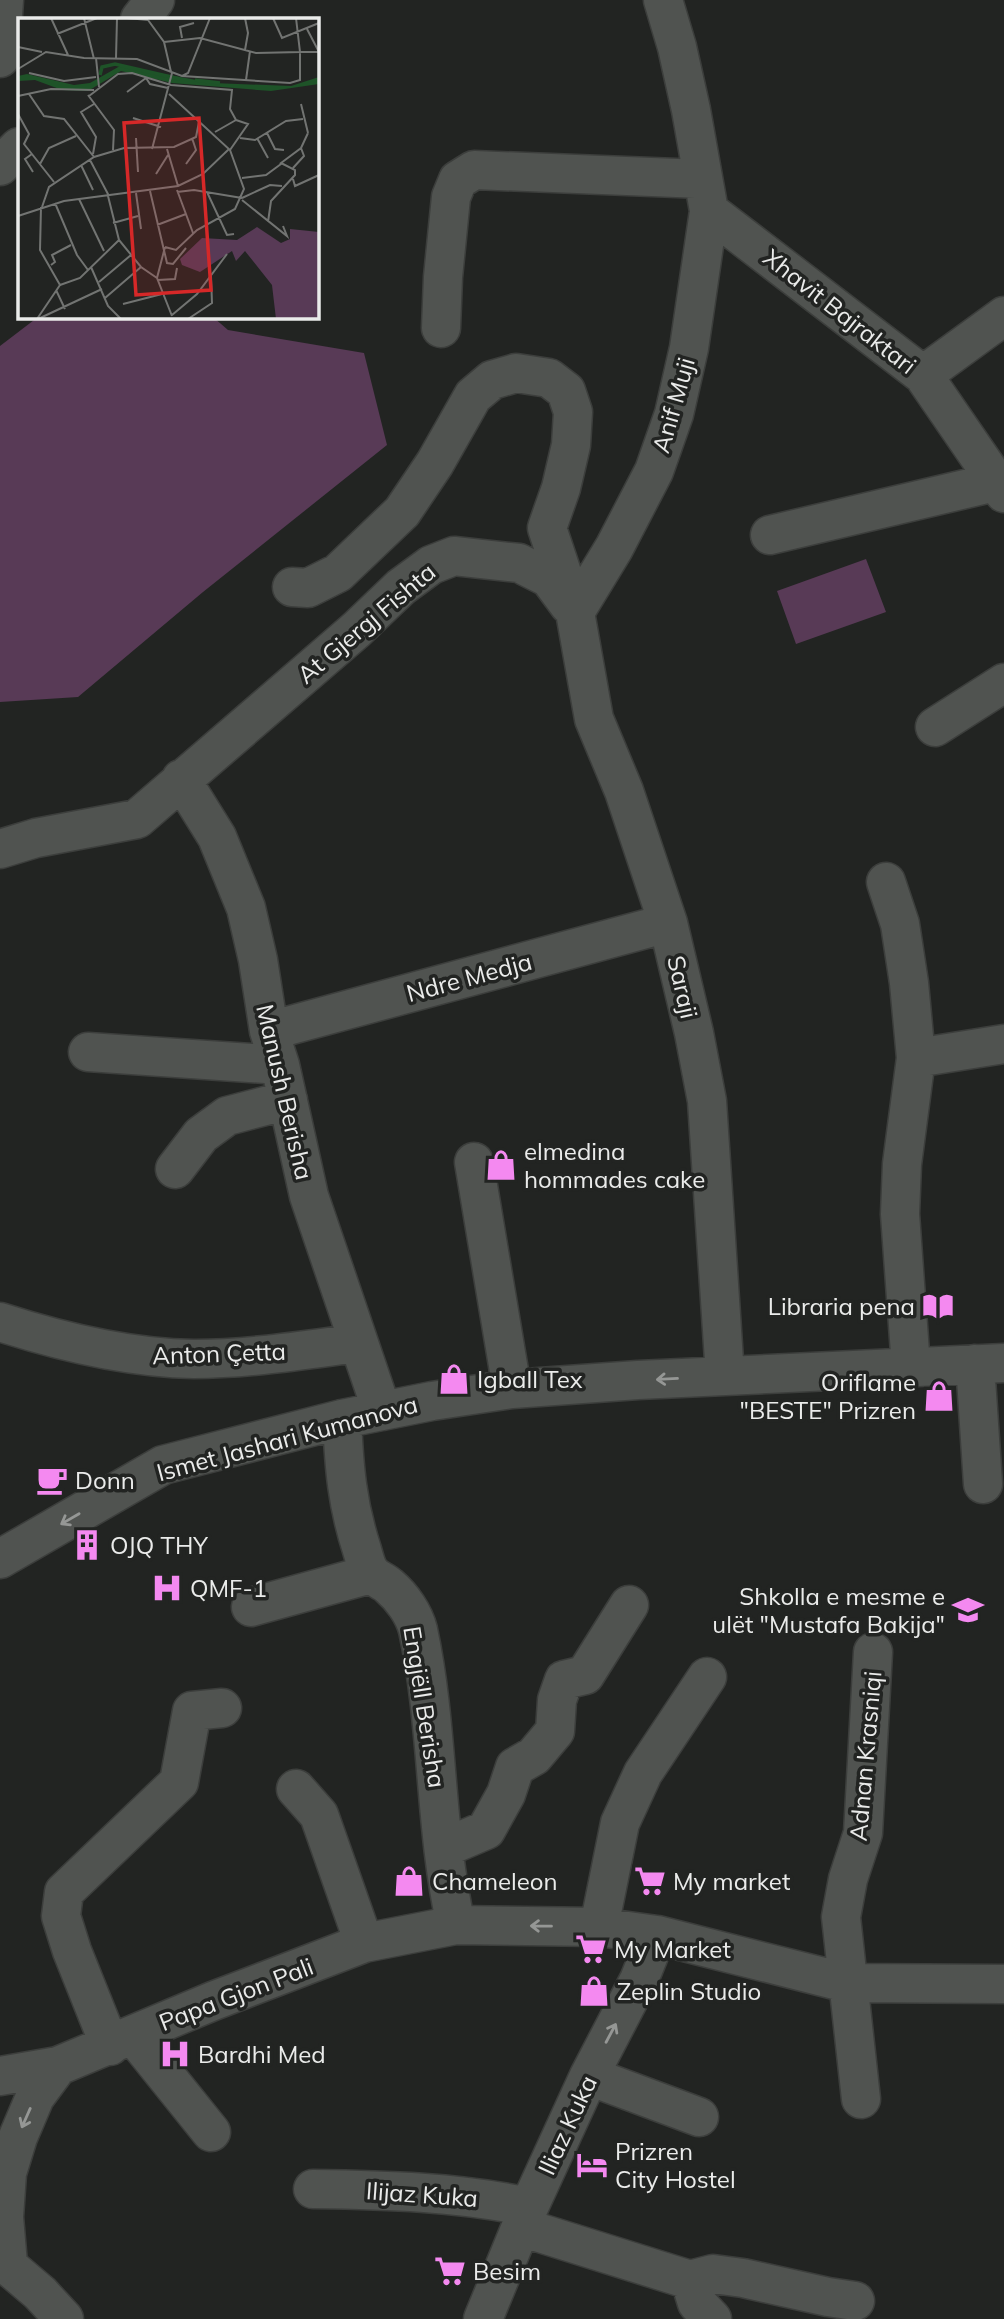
<svg xmlns="http://www.w3.org/2000/svg" width="1004" height="2319" font-family="Mulish,sans-serif">
  <style>
    .green { fill: #583a56 }
    .lines { fill: none; stroke-linecap: round; stroke-linejoin: round }
    .minor-casing { stroke: #3c3e3c; stroke-width: 41 }
    .minor { stroke: #505350; stroke-width: 38 }
    .oneway { stroke: #959795 }
    .labels { text-anchor: middle; dominant-baseline: central; stroke-width: 7; stroke-linejoin: round; paint-order: stroke }
    .street-label { font-size: 24px; fill: #eaebea; stroke: #222422 }
    .poi-label { font-size: 24px; fill: #eaebea; stroke: #222422; text-anchor: start }
    .inset-river { fill: none; stroke: #1e5328; stroke-width: 3.5 }
    .inset-road { fill: none; stroke: #727472; stroke-width: 2 }
    .view { fill: #d62828; fill-opacity: 0.15; stroke: #d62828; stroke-width: 3.5 }
    .inset-edge { fill: none; stroke: #eaebea; stroke-width: 3.5 }
  </style>
  <rect width="100%" height="100%" fill="#222422"/>
  <path class="green" d="M38 317H213L228 330 364 353 387 445 203 592 78 697 0 702V346Z
    M866 559 886 612 796 644 777 591Z"/>
  <g class="lines">
    <defs>
      <path id="minor" d="M140 19 155 0
        M0 58 4 0
        M0 166 19 147
        M709 211 923 375 1004 493
        M441 328 443 277 451 197 458 180 474 170 702 179
        M923 375 1004 316
        M770 535 995 482
        M292 587 308 588 338 573 402 512 435 463 473 396 492 380 516 373 549 378 566 391 573 412 571 445 561 488 547 528 575 612 594 719 624 791 668 923 694 1033 707 1101 725 1376
        M575 612 614 548 654 471 674 414 689 348 709 211 691 110 677 47 663 0
        M935 727 1004 683
        M181 779 217 837 246 908 258 960 269 1031 280 1065 309 1196 382 1411
        M0 849 36 838 137 819 356 630 401 587 431 565 454 556 519 563 549 578 569 605
        M886 882 900 924 909 983 916 1058 902 1164 900 1214 911 1367
        M269 1031 668 923
        M88 1052 280 1065
        M916 1058 1004 1044
        M474 1162 512 1389
        M175 1169 201 1135 227 1116 288 1100
        M0 1322C62 1342 128 1358 194 1359 249 1359 304 1350 358 1343
        M975 1364 983 1484
        M342 1419C344 1467 347 1504 362 1550 364 1557 367 1569 372 1574 376 1579 384 1581 389 1586 402 1597 414 1614 418 1630 439 1727 434 1828 456 1925
        M0 1559 163 1465 342 1419 432 1401 512 1389 638 1380 1004 1363
        M251 1607 371 1574
        M296 1789 319 1815 364 1943
        M444 1848 486 1830 506 1794 515 1767 534 1756 555 1731 557 1700 564 1680 585 1675 629 1605
        M599 1927 620 1823 643 1773 707 1677
        M133 2035 211 2132
        M110 2046 72 1951 61 1916 64 1892 179 1782 192 1711 222 1708
        M0 2076 58 2066
        M589 2076 699 2117
        M861 2099 841 1917 848 1879 863 1833 873 1652
        M313 2189C385 2190 458 2192 529 2207
        M521 2227 690 2280 697 2303 712 2319
        M0 2259 40 2293 64 2319
        M8 2264 4 2217 7 2173 18 2137 35 2097 58 2066 213 2001 364 1943 456 1925 599 1927 657 1935 847 1983 1004 1984
        M690 2280 713 2274 743 2278 828 2297 855 2301
        M483 2319 529 2207 589 2076 639 1980 657 1935"/>
    </defs>
    <use href="#minor" class="minor-casing"/>
    <use href="#minor" class="minor"/>
  </g>
  <defs><path id="oneway-shaft" d="M-6 0H5M1.5-3L5.5 0L1.5 3" fill="none" stroke-width="1.6" stroke-linecap="round" stroke-linejoin="round" transform="scale(1.75)"/></defs>
  <g class="oneway">
    <use href="#oneway-shaft" transform="translate(667 1379) rotate(177)"/>
    <use href="#oneway-shaft" transform="translate(70 1519) rotate(150)"/>
    <use href="#oneway-shaft" transform="translate(541 1926) rotate(-179)"/>
    <use href="#oneway-shaft" transform="translate(611 2033) rotate(-62)"/>
    <use href="#oneway-shaft" transform="translate(26 2118) rotate(114)"/>
  </g>
  <defs>
    <symbol id="shop-bare" viewBox="-9 -9 18 18"><path d="M-5-2.5h2.3a2.7 3.5 0 0 1 5.4 0H5L5.5 6h-11ZM-1.5-2.5h3a1.5 2.3 0 0 0-3 0Z" fill="#f489f0" stroke="#222422" stroke-width="2.5" paint-order="stroke"/></symbol>
    <symbol id="library-bare" viewBox="-9 -9 18 18"><path d="M-6-4Q-3-5.5-.7-3.5V5Q-3 3-6 4ZM6-4Q3-5.5 .7-3.5V5Q3 3 6 4Z" fill="#f489f0" stroke="#222422" stroke-width="2.5" paint-order="stroke"/></symbol>
    <symbol id="cafe-bare" viewBox="-9 -9 18 18"><path d="M-5.5-4.5H6V0H3Q3 3.5 0 3.5H-2.5Q-5.5 3.5-5.5 0ZM3-3.2v2h1.7v-2ZM-6 4.5H4V6H-6Z" fill="#f489f0" stroke="#222422" stroke-width="2.5" paint-order="stroke"/></symbol>
    <symbol id="building-bare" viewBox="-9 -9 18 18"><path d="M-4-6H4V6H1V3H-1V6H-4ZM-2.5-4.3h1.7v1.8h-1.7ZM.8-4.3h1.7v1.8H.8ZM-2.5-1h1.7V.8h-1.7ZM.8-1h1.7V.8H.8Z" fill="#f489f0" stroke="#222422" stroke-width="2.5" paint-order="stroke"/></symbol>
    <symbol id="hospital-bare" viewBox="-9 -9 18 18"><path d="M-5-5h3v3.5h4V-5h3V5h-3V1.5h-4V5h-3Z" fill="#f489f0" stroke="#222422" stroke-width="2.5" paint-order="stroke"/></symbol>
    <symbol id="school-bare" viewBox="-9 -9 18 18"><path d="M0-5L7-2L0 1L-7-2ZM-4 1L0 2.5L4 1V4Q0 6-4 4Z" fill="#f489f0" stroke="#222422" stroke-width="2.5" paint-order="stroke"/></symbol>
    <symbol id="supermarket-bare" viewBox="-9 -9 18 18"><path d="M-6-5.5h2.5l.6 2H6L4.5 2H-2.5L-4.4-4H-6ZM-1.5 3.2a1.3 1.3 0 1 0 .1 0ZM3 3.2a1.3 1.3 0 1 0 .1 0Z" fill="#f489f0" stroke="#222422" stroke-width="2.5" paint-order="stroke"/></symbol>
    <symbol id="hotel-bare" viewBox="-9 -9 18 18"><path d="M-6-4.5h1.5V1H6V5H4.5V3h-9V5H-6ZM-4 0a1.8 1.8 0 1 1 3.6 0ZM.5 0V-2.5h3Q6-2.5 6 0Z" fill="#f489f0" stroke="#222422" stroke-width="2.5" paint-order="stroke"/></symbol>
  </defs>
  <g fill-rule="evenodd">
    <use href="#shop-bare" x="479" y="1143" width="44" height="44"/>
    <use href="#library-bare" x="916" y="1284" width="44" height="44"/>
    <use href="#shop-bare" x="432" y="1357" width="44" height="44"/>
    <use href="#shop-bare" x="917" y="1374" width="44" height="44"/>
    <use href="#cafe-bare" x="30" y="1458" width="44" height="44"/>
    <use href="#building-bare" x="65" y="1523" width="44" height="44"/>
    <use href="#hospital-bare" x="145" y="1566" width="44" height="44"/>
    <use href="#school-bare" x="946" y="1588" width="44" height="44"/>
    <use href="#shop-bare" x="387" y="1859" width="44" height="44"/>
    <use href="#supermarket-bare" x="628" y="1859" width="44" height="44"/>
    <use href="#supermarket-bare" x="569" y="1927" width="44" height="44"/>
    <use href="#shop-bare" x="572" y="1969" width="44" height="44"/>
    <use href="#hospital-bare" x="153" y="2032" width="44" height="44"/>
    <use href="#hotel-bare" x="570" y="2143" width="44" height="44"/>
    <use href="#supermarket-bare" x="428" y="2249" width="44" height="44"/>
  </g>
  <g class="labels">
    <g class="street-label">
      <text transform="translate(840 311) rotate(38)">Xhavit Bajraktari</text>
      <text transform="translate(673 405) rotate(-74)">Anif Muji</text>
      <text transform="translate(366 623) rotate(-40)">At Gjergj Fishta</text>
      <text transform="translate(469 977) rotate(-15)">Ndre Medja</text>
      <text transform="translate(683 987) rotate(77)">Saraji</text>
      <text transform="translate(285 1092) rotate(77)">Manush Berisha</text>
      <text transform="translate(219 1353) rotate(-2)">Anton Çetta</text>
      <text transform="translate(287 1438) rotate(-15)">Ismet Jashari Kumanova</text>
      <text transform="translate(425 1707) rotate(81)">Engjëll Berisha</text>
      <text transform="translate(865 1756) rotate(-85)">Adnan Krasniqi</text>
      <text transform="translate(236 1994) rotate(-21)">Papa Gjon Pali</text>
      <text transform="translate(567 2125) rotate(-65)">Iliaz Kuka</text>
      <text transform="translate(422 2194) rotate(4)">Ilijaz Kuka</text>
    </g>
    <g class="poi-label">
      <text x="524" y="1151">elmedina<tspan x="524" dy="28">hommades cake</tspan></text>
      <text x="915" y="1306" text-anchor="end">Libraria pena</text>
      <text x="477" y="1379">Igball Tex</text>
      <text x="916" y="1382" text-anchor="end">Oriflame<tspan x="916" dy="28">"BESTE" Prizren</tspan></text>
      <text x="75" y="1480">Donn</text>
      <text x="110" y="1545">OJQ THY</text>
      <text x="190" y="1588">QMF-1</text>
      <text x="945" y="1596" text-anchor="end">Shkolla e mesme e<tspan x="945" dy="28">ulët "Mustafa Bakija"</tspan></text>
      <text x="432" y="1881">Chameleon</text>
      <text x="673" y="1881">My market</text>
      <text x="614" y="1949">My Market</text>
      <text x="617" y="1991">Zeplin Studio</text>
      <text x="198" y="2054">Bardhi Med</text>
      <text x="615" y="2151">Prizren<tspan x="615" dy="28">City Hostel</tspan></text>
      <text x="473" y="2271">Besim</text>
    </g>
  </g>
  <g transform="translate(18 18)">
    <rect width="301" height="301" fill="#222422"/>
    <path d="M239 209 263 225 272 221V211L301 214V301H258L254 267 227 233 218 243 214 233 182 254 164 247 162 241 184 220 219 222Z" fill="#583a56"/>
    <path d="M102 48 195 65 273 68 301 59V66L253 73 154 65 103 53 70 73 44 72 17 62 0 63V58L9 56 56 67 72 65Z" fill="#1e5328"/>
    <path class="inset-river" d="M82 57 84 49 97 46 162 61M177 62 202 65"/>
    <path class="inset-road" d="M33 0 50 37M66 0 76 41M109 0 130 2M255 0 264 20 301 5M130 2 146 24 153 54M289 11 301 34M39 16 79 0M164 20 162 9 176 5M146 24 182 20 238 35 282 34 278 0M0 29 24 34M227 32 230 15 227 0M78 40 81 69M98 40 99 0M0 51 28 34 66 40 119 41 164 58 272 65 282 62V34H301M11 55 46 63 78 59M164 58 170 55 192 0M128 60 132 66 150 70M228 62 232 33M109 74 128 60M11 76 26 98 46 101 76 139M70 77 96 112 95 132M0 78 33 71 76 72M71 78 100 56 114 55 153 67 214 72 212 91 218 102M283 86 290 115M0 96 11 116 6 126 36 164M115 100 143 109M197 114 218 102M249 115 257 131 266 132M118 120 120 154M222 120 237 122 268 103 285 101M239 120 250 140M134 131 154 55M149 131 160 168M212 132 230 106 218 102M14 136 7 141 15 154M75 136 78 119 63 94 76 86M72 142 91 178M22 146 31 130 58 118M168 146 178 132 174 120M63 147 75 172M275 150 286 138 283 130M138 156 150 137M224 160 248 157 263 146M275 161 277 168 301 157M159 172 175 215M132 173 149 245 155 246 168 230M159 174 176 172 224 180M189 174 209 217 216 216M118 175 123 211M90 178 101 222 123 249 139 260M224 180 252 167 264 168M61 181 86 233M224 182 269 218 265 208M37 185 59 237 70 252M23 189 22 232 42 267M24 189 31 169 76 139 106 130 156 129 178 119 181 104M0 198 46 183 160 168 185 156 211 131M250 204 253 183 277 157V152L263 145 283 130 290 115M95 205 120 198M139 207 168 196M147 229 158 232 179 212 217 191 226 171 212 132 151 76M147 229 139 260 154 298M33 247 37 244 34 237 53 227M73 249 90 288 103 301M140 262 157 261 159 250M81 264 113 237M42 267 62 260 101 222M38 272 47 291M87 280 123 249M105 286 144 276M154 297 179 276 209 236M19 301 42 267M20 301 84 271M170 301 194 285 193 258"/>
    <path class="view" d="M181 100 193 272 118 277 106 105Z"/>
    <rect width="301" height="301" class="inset-edge"/>
  </g>
</svg>
